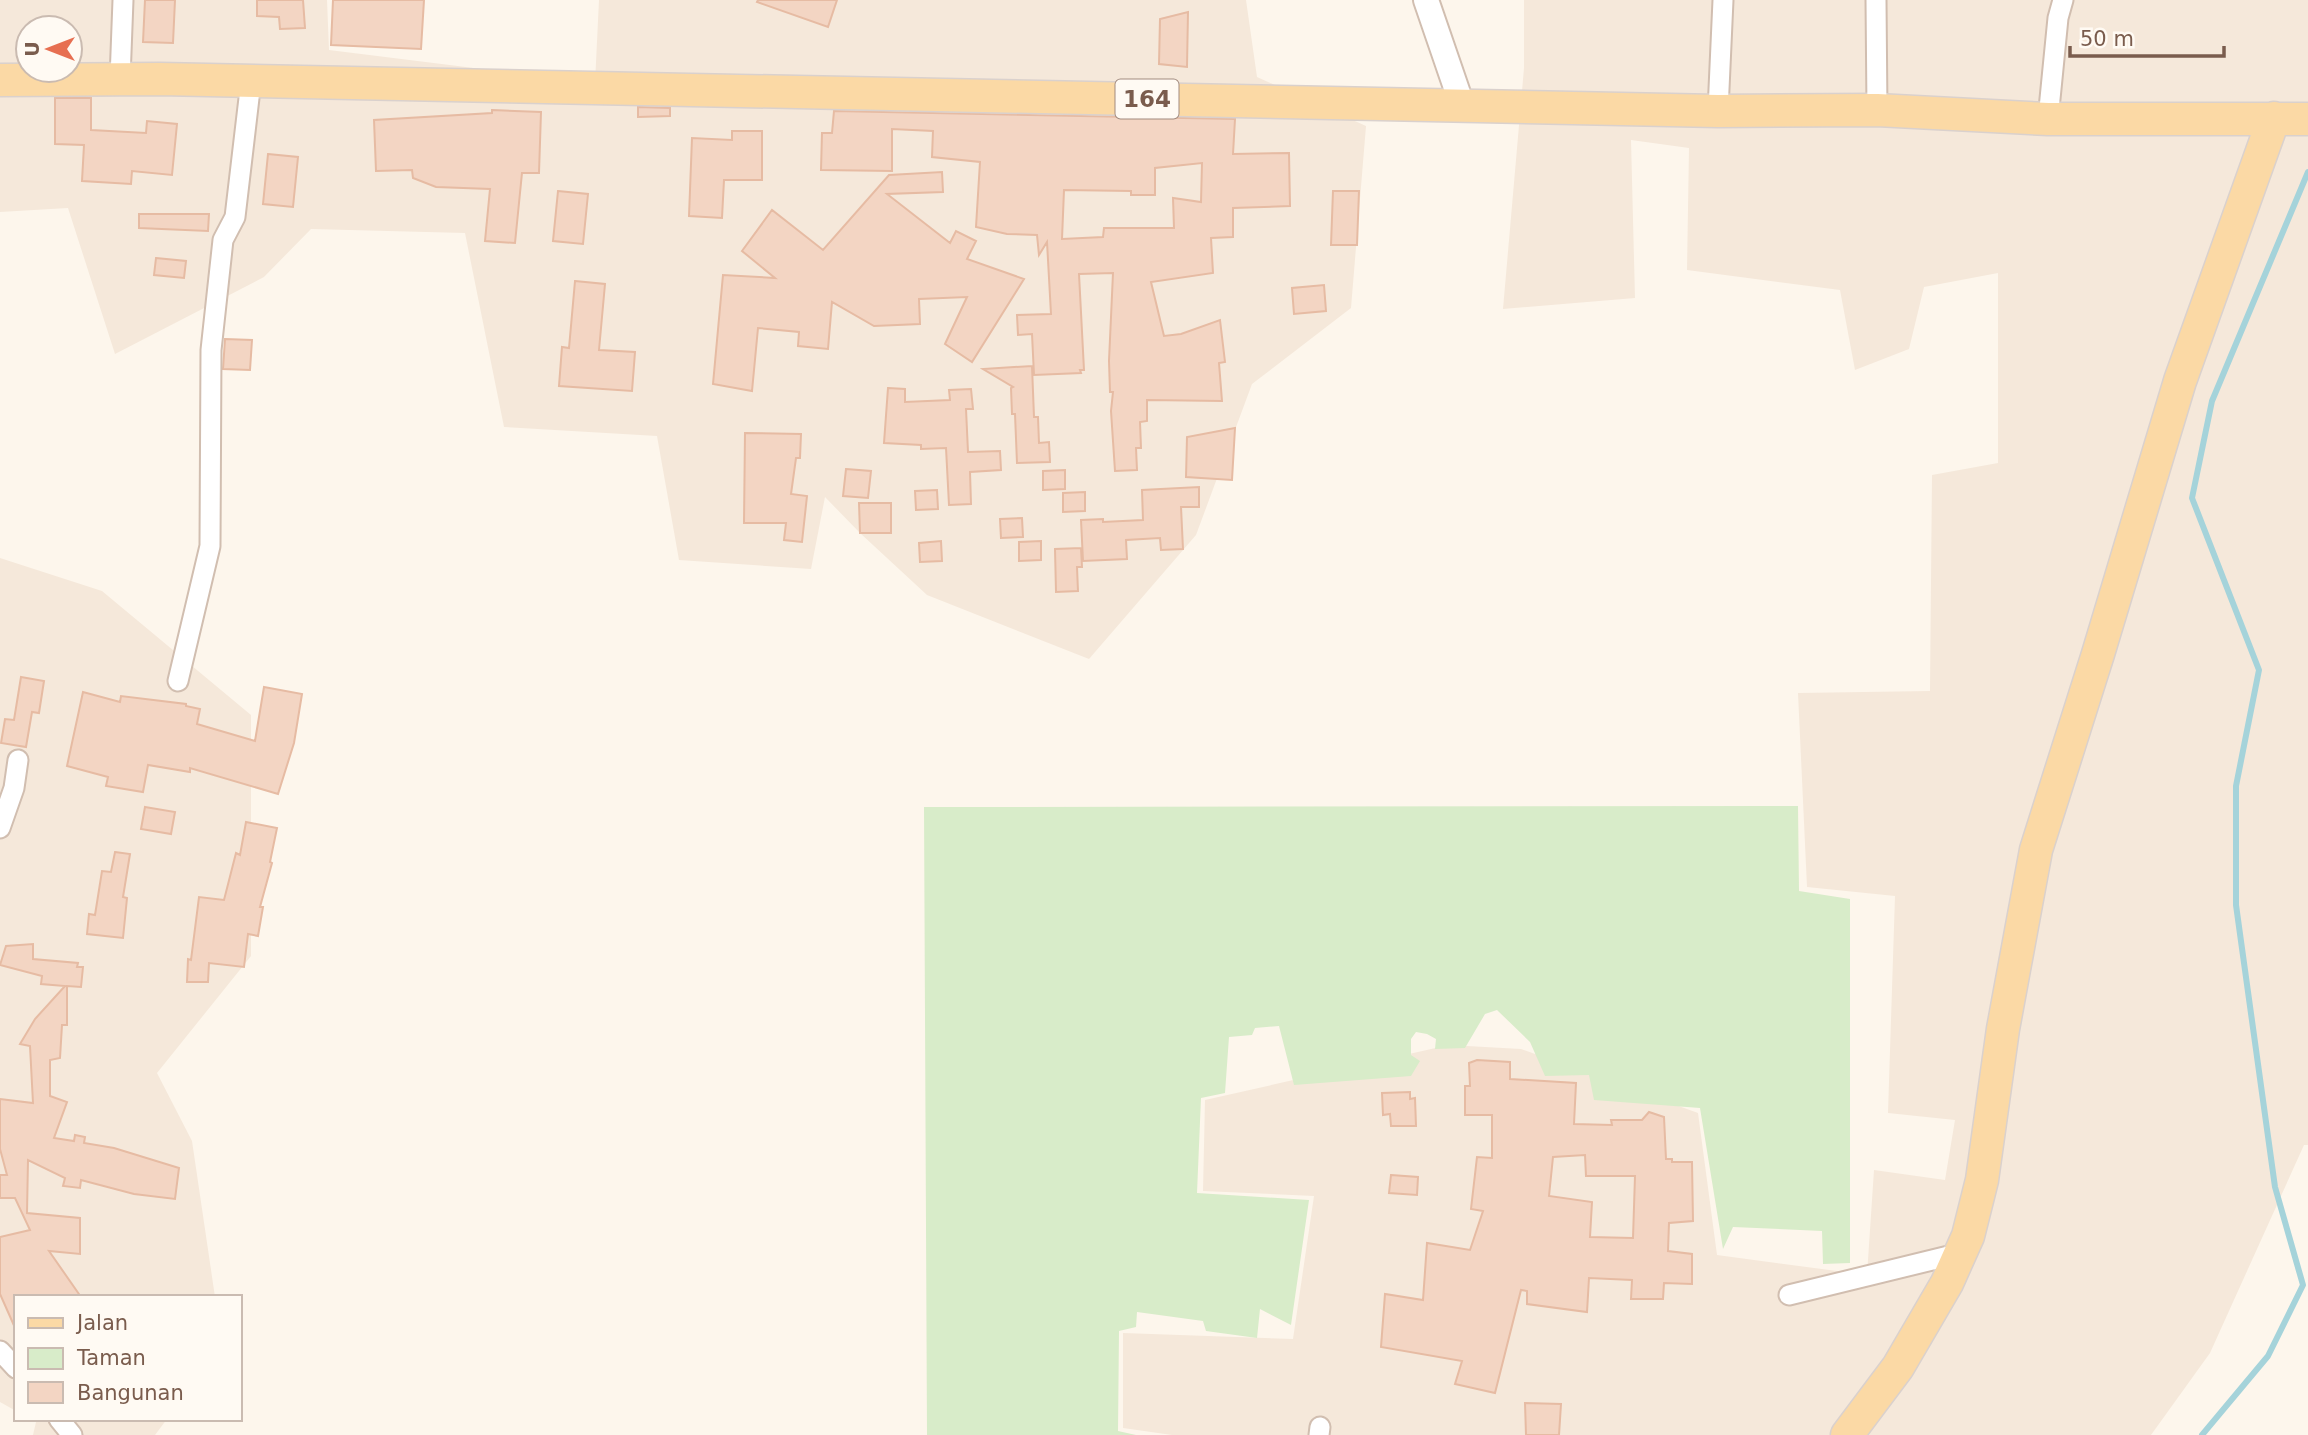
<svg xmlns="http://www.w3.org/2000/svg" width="2308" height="1435" font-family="'DejaVu Sans',sans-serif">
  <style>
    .residential { fill: #f5e8da; fill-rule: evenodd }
    .green { fill: #d8ecc9 }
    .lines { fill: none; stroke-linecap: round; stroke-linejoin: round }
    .stream { stroke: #a5d3da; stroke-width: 6 }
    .building { fill: #f3d5c3; stroke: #e6bba3; stroke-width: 2; fill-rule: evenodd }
    .minor-casing { stroke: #d1beb0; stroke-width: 23 }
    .tertiary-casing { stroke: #d1beb0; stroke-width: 28 }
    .primary-casing { stroke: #dad1cd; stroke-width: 35 }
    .minor { stroke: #fff; stroke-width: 19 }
    .tertiary { stroke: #fff; stroke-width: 24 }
    .primary { stroke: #fbd9a5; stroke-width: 32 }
    .labels { text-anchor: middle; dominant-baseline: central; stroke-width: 7; stroke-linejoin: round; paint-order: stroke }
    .shield { fill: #fffaf3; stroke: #a28b7f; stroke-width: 2 }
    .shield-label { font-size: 23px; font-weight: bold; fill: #7a5c4d }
  </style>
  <rect width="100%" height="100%" fill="#fdf6ec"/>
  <path class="residential" d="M0 0H327L329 50 595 83 599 0H1246L1257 77 1366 126 1351 308 1252 384 1196 535 1089 659 927 595 860 533 825 497 811 569 679 560 657 436 504 427 465 233 311 229 264 277 115 354 68 208 0 212ZM28 28H70V70H28Z
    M1524 0H2308V1145H2304L2210 1353 2151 1435H1172L1123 1428V1333L1293 1339 1314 1196 1203 1191 1205 1100 1449 1045 1521 1049 1698 1113 1717 1255 1867 1275 1874 1170 1945 1180 1955 1120 1888 1113 1895 896 1807 887 1798 693 1930 691 1932 475 1998 463V273L1924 287 1909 349 1855 370 1840 290 1687 270 1689 148 1631 140 1635 298 1503 309 1524 68Z
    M0 558 102 591 251 715V956L157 1073 192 1141 215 1297H16V1411L0 1402Z
    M30 1419H167L155 1435H33L36 1422Z"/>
  <path class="green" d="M1798 806 1799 891 1850 899V1263L1823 1264 1822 1231 1733 1227 1723 1249 1700 1108 1594 1100 1589 1075 1545 1076 1530 1042 1497 1010 1485 1014 1465 1048 1435 1049 1436 1039 1427 1034 1416 1032 1411 1039V1055L1420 1061 1411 1076 1294 1085 1279 1026 1255 1028 1252 1035 1229 1037 1225 1093 1201 1098 1197 1193 1309 1200 1291 1325 1260 1309 1257 1338 1206 1331 1203 1321 1137 1312 1136 1327 1119 1331 1118 1431 1136 1435H927L924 807Z"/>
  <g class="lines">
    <path class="stream" d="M2202 1435 2268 1356 2303 1285 2275 1187 2236 905V786L2259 670 2192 498 2212 401 2308 172"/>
  </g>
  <path class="building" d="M145 0H175L173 43 143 42Z
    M257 0H303L305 28 280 29 279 17 257 16Z
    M333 0H424L421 49 331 45Z
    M758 0H837L828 27 757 2Z
    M1188 12 1187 67 1159 64 1160 19Z
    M55 98H91V130L146 133 147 121 177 124 172 175 132 171 131 184 82 181 84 145 55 144Z
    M638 107 670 108V116L638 117Z
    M492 110 541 112 539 173H522L515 243 485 241 490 189 436 187 413 178 412 170 376 171 374 120 492 113Z
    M834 111 1235 119 1233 154 1289 153 1290 206 1233 208V237L1211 238 1213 273 1151 282 1164 336 1181 334 1220 320 1225 362 1219 363 1222 401 1147 400V421L1140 422 1141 448H1136L1137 470 1115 471 1111 411 1113 392H1110L1109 361 1113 273 1079 274 1084 370H1080L1081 373 1034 375 1032 334 1018 335 1017 315 1051 314 1047 242 1039 255 1037 235 1007 234 976 227 980 162 932 157 933 131 892 129V171L821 170 822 133H832ZM1202 163 1201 202 1173 198 1174 228H1104L1103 237 1062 239 1064 190 1131 191V195H1155V168Z
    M732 131H762V180H724L722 218 689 216 692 138 732 140Z
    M268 154 298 157 293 207 263 204Z
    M942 172 943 192 887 194 950 243 956 231 976 241 967 259 1024 279 972 362 945 344 967 297 919 299 920 324 874 326 832 302 828 349 798 346 799 332 758 328 752 391 713 384 723 275 775 278 742 251 772 210 823 250 889 175Z
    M558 191 588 194 583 244 553 241Z
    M1333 191H1359L1357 245H1331Z
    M139 214H209L208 231 139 228Z
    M156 258 186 261 184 278 154 275Z
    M575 281 605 284 599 350 635 352 632 391 559 386 562 347 569 348Z
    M1324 285 1326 311 1294 314 1292 288Z
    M225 339 252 340 250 370 223 369Z
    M1032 366 1034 417H1038L1039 443 1049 442 1050 462 1017 463 1015 414H1012L1011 388 1013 387 983 369Z
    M888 388 905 389V402L950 400 949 390 971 389 973 409H966L968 452 1000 451 1001 470 970 472 971 504 949 505 946 448 921 449V445L884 443Z
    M1235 428 1232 480 1186 477 1187 437Z
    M745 433 801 434 800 458H796L791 494 807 496 802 542 784 540 786 523H744Z
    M846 469 871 471 868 498 843 496Z
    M1065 470V489L1043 490V471Z
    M1199 487V507H1181L1183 549 1161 550 1160 538 1126 540 1127 559 1083 561 1081 520 1103 519V522L1143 520 1142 490Z
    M937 490 938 509 916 510 915 491Z
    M1085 492V511L1063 512V493Z
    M859 503H891V533H860Z
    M1022 518 1023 537 1001 538 1000 519Z
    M941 541 942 561 920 562 919 543Z
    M1041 541V560L1019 561V542Z
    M1081 548 1082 567H1077L1078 591 1056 592 1055 549Z
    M21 677 44 681 39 713 32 712 26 747 1 743 5 719 14 720Z
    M264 687 302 694 294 743 278 794 190 768V772L148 765 143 792 106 786 108 777 67 766 83 692 120 702 121 696 186 704V706L200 709 197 724 255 741Z
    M145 807 175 812 171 834 141 829Z
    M246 822 277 828 270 862 272 863 260 907H263L258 936 248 934 244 967 209 963 208 982H187L188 959 191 960 199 897 224 900 236 853 240 855Z
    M115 852 130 854 123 897 127 898 123 938 87 934 89 914 95 915 102 871 111 872Z
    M33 944V959L78 963 77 967H83L81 987 67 986V1025H62L60 1058 50 1060V1096L67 1102 54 1138 74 1141 75 1135 85 1137 84 1143 114 1148 179 1168 175 1199 134 1194 81 1180 80 1188 63 1186 65 1178 28 1160 27 1213 80 1218V1254L49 1251 81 1297H16V1330L0 1294V1237L30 1230 15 1198H0V1175H7L0 1149V1099L33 1103 30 1046 20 1044 35 1019 65 986 41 984 42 976 0 965 6 946Z
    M1477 1060 1510 1062V1079L1576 1083 1574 1124 1612 1125 1611 1120H1642L1649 1112 1664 1117 1666 1159H1672V1162H1692L1693 1221 1669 1223 1668 1251 1692 1254V1284L1664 1283 1663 1299H1631L1632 1280 1589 1278 1587 1312 1527 1304V1291L1521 1290 1495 1393 1455 1384 1462 1361 1381 1347 1385 1294 1423 1300 1427 1243 1470 1250 1483 1211 1471 1209 1477 1157 1492 1158V1115H1465V1086H1470L1469 1063ZM1585 1155 1586 1176H1635L1633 1238 1590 1237 1592 1202 1549 1196 1553 1157Z
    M1410 1092V1099L1415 1098 1416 1126H1391L1390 1114 1383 1115 1382 1093Z
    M1391 1175 1418 1177 1417 1195 1389 1193Z
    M1525 1403 1561 1404 1559 1435H1526Z"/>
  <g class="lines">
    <defs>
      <path id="minor" d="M1876 0 1877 110
        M120 79 123 0
        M1718 111 1723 0
        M2048 119 2058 18 2063 0
        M178 681 210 546 211 350 223 240 235 217 251 81
        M0 828 14 788 18 760
        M1789 1295 1961 1253
        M0 1351 16 1368
        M59 1419 72 1435
        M1319 1435 1320 1427"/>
      <path id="tertiary" d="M1426 0 1462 105"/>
      <path id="primary" d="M0 80 160 79 1718 111 1877 110 2048 119H2308
        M1847 1435 1898 1367 1947 1283 1968 1236 1982 1180 2003 1029 2036 850 2098 654 2180 381 2274 118"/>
    </defs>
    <use href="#minor" class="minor-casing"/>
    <use href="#tertiary" class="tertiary-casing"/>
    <use href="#primary" class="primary-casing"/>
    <use href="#minor" class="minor"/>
    <use href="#tertiary" class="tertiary"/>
    <use href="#primary" class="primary"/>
  </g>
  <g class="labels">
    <rect class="shield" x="1115.5" y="79.5" width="63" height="39" rx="5"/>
    <g class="shield-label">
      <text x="1147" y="99">164</text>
    </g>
  </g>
  <rect x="14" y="1295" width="228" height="126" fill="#fffaf3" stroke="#cabbb1" stroke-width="2"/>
  <rect x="28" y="1318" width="35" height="10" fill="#fbd9a5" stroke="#cabbb1" stroke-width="2"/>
  <text x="77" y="1330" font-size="21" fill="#7a5c4d">Jalan</text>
  <rect x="28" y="1348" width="35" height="21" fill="#d8ecc9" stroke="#cabbb1" stroke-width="2"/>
  <text x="77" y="1365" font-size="21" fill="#7a5c4d">Taman</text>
  <rect x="28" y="1382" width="35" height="21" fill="#f3d5c3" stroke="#cabbb1" stroke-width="2"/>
  <text x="77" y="1400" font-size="21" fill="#7a5c4d">Bangunan</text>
  <g transform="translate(49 49) rotate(270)"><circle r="33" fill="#fffaf3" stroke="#cabbb1" stroke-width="2"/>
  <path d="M0-5L12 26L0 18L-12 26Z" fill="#e76f51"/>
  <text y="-10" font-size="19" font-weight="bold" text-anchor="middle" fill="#7a5c4d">U</text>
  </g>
  <path d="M2070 46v10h154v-10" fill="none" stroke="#7a5c4d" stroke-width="3.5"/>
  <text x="2080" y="46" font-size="21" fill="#7a5c4d" stroke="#fffaf3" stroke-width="5" paint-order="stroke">50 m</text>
</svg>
